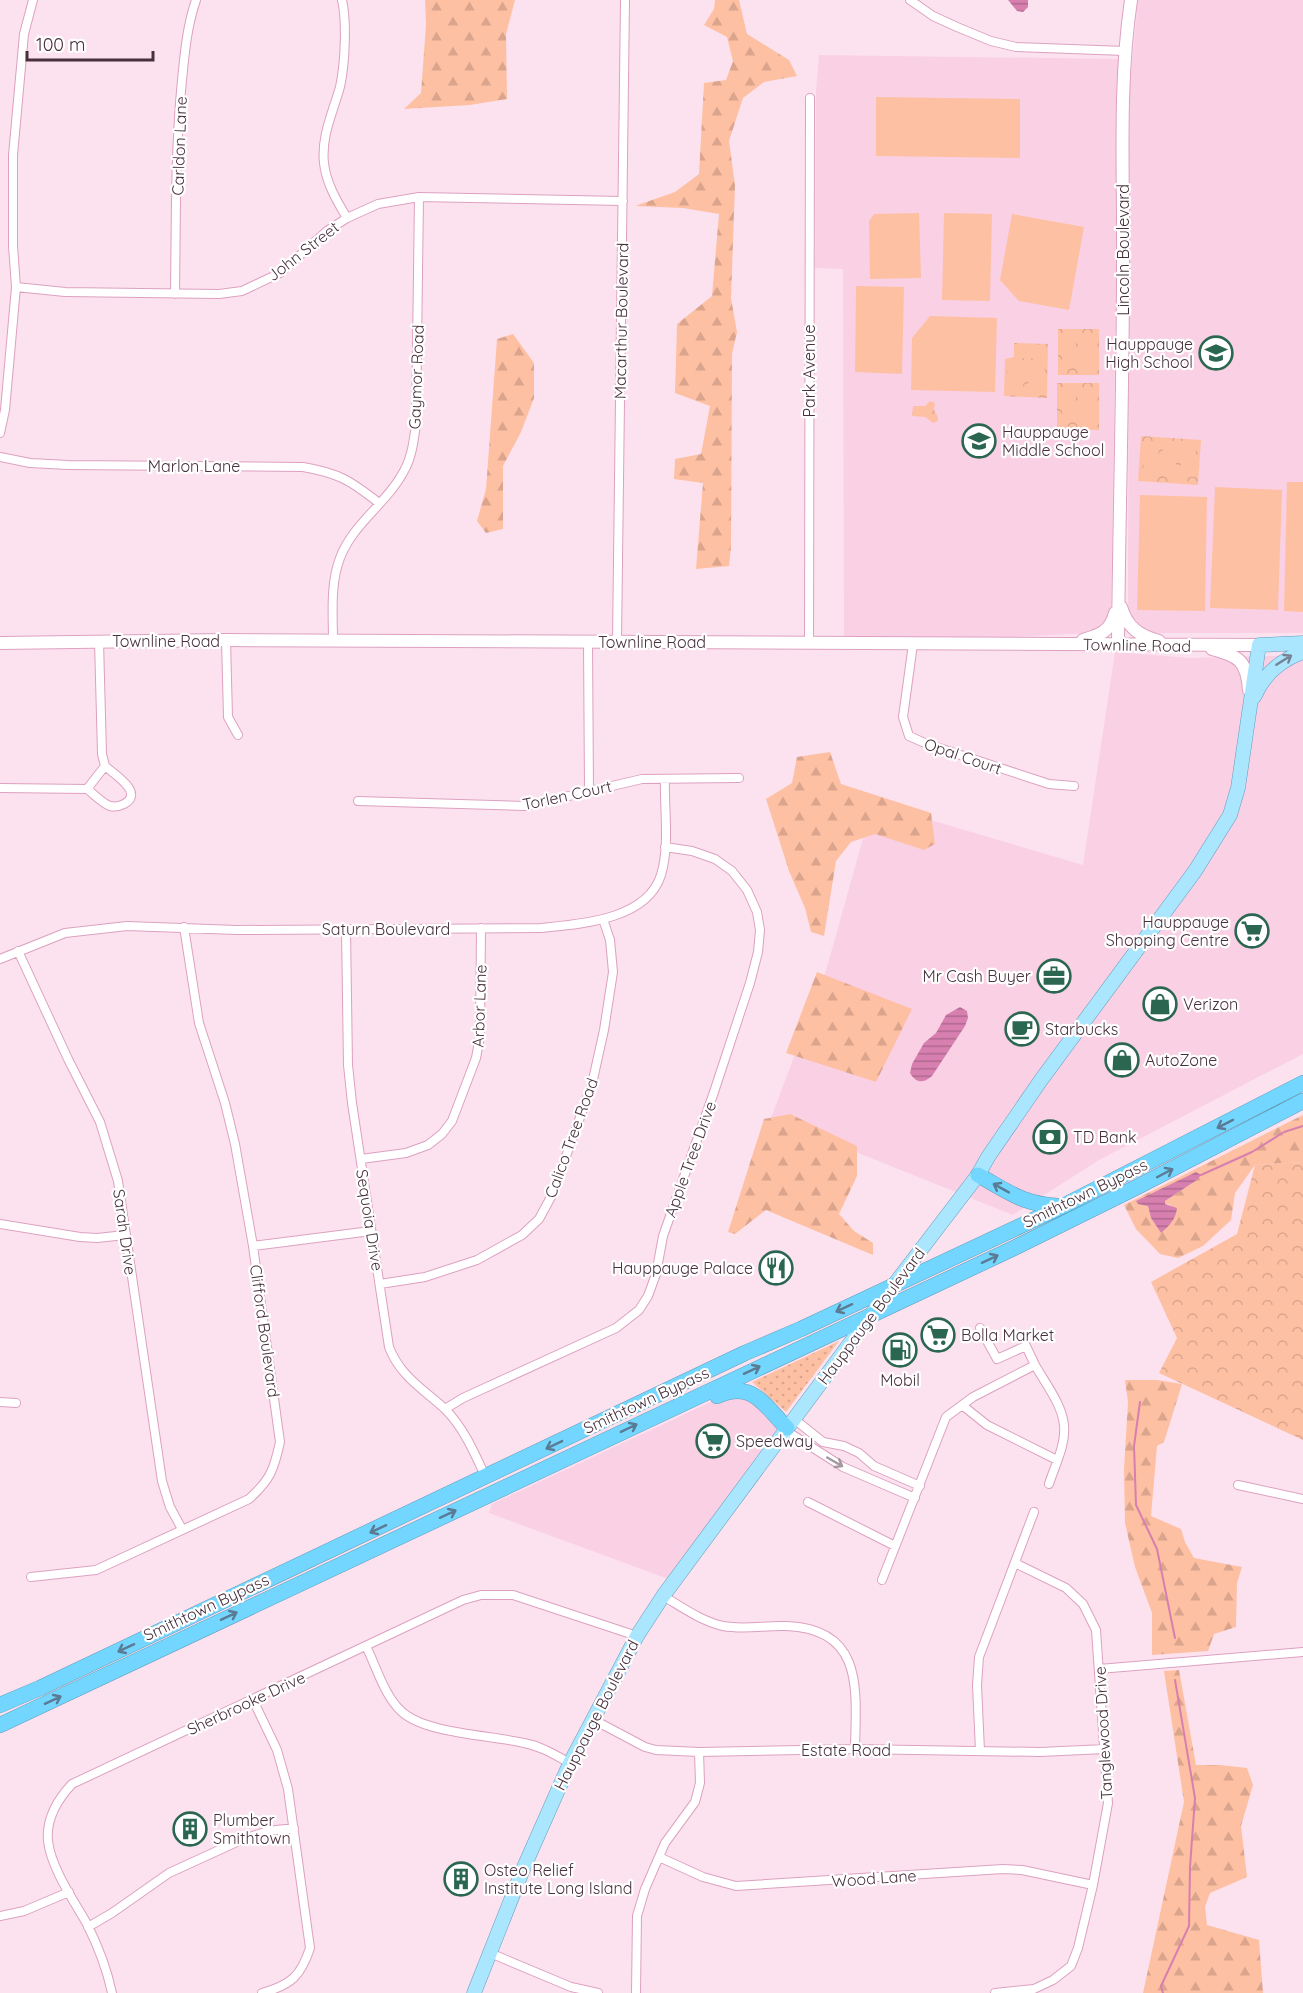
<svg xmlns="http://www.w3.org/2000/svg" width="1303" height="1993" font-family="Quicksand,sans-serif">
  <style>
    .built { fill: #fad0e5 }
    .grass { fill: url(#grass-dots) }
    .forest { fill: url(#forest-firs); fill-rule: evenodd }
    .park { fill: url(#park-crowns) }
    .pitch { fill: #fec0a3 }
    .water { fill: url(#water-rules) }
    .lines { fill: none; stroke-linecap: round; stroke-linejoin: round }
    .stream { stroke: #d77faf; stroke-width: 2 }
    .street-casing { stroke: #dda1c0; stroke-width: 10 }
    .secondary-casing { stroke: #dda1c0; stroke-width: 14 }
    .primary-casing { stroke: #639cba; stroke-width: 15 }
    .highway-casing { stroke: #639cba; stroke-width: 16 }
    .street { stroke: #fff; stroke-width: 8 }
    .secondary { stroke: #fff; stroke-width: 12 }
    .primary { stroke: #aae6fe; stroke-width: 14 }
    .highway { stroke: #72d6fe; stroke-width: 15 }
    .oneway { stroke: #748294 }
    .oneway2 { stroke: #5b7b94 }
    .oneway3 { stroke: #a4989e }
    .labels { text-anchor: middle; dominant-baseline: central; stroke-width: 4.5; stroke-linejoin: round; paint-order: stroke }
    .street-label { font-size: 16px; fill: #48303d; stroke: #fff }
    .poi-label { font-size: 16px; fill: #48303d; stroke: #fff; text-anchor: start }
  </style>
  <defs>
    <pattern id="grass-dots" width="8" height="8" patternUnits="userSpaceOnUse" patternTransform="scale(1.5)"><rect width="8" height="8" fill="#fec0a3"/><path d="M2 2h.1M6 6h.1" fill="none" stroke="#dba58d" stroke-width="1.8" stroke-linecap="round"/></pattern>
    <pattern id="forest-firs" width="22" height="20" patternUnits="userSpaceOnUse" patternTransform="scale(1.5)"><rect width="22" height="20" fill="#fec0a3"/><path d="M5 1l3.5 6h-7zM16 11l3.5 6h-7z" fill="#dba58d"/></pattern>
    <pattern id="park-crowns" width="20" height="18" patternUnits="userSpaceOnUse" patternTransform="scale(1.5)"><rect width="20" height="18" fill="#fec0a3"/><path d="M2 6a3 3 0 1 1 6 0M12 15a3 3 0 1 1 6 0" fill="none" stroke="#dba58d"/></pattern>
    <pattern id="water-rules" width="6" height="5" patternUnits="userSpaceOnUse" patternTransform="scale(1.5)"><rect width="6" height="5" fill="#d77faf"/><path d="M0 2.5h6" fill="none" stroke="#b06890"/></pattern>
  </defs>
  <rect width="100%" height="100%" fill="#fce2ef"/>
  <path class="built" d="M1138 0H1303V633H1148L1134 627 1128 611 1129 95Z
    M819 55 1120 59 1111 612 1106 627 1091 633 991 638 844 637 843 269 815 268 816 91Z
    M1115 652 1190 658 1303 655V1054L1099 1160 1013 1215 771 1118 825 974 873 803 1083 865Z
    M728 1394 747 1397 780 1426 671 1580 489 1513 492 1504Z"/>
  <path class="grass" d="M839 1341 786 1412 752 1382Z"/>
  <path class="forest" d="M425 0H515L506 34 507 99 470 105 404 109 421 93 426 25Z
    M715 0H739L747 34 789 60 797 76 764 82 743 98 729 141 735 185 731 298 737 332 732 354 731 546 729 566 696 569 703 483 674 479 675 459 701 454 710 406 675 393 677 324 712 296 719 214 683 208 635 206 675 192 699 174 704 83 726 80 733 61 727 37 704 25 714 9Z
    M513 334 534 363V398L521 432 503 466V529L486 533 477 521 486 489 497 339Z
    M830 752 841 784 931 813 935 844 924 850 875 834 851 842 836 861 824 936 811 932 805 908 789 871 766 799 792 783 797 757Z
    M817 972 912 1009 876 1082 786 1053Z
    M790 1114 857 1146V1176L839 1214 854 1231 873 1243V1255L766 1210 735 1234 728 1232 764 1119Z
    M1303 1115V1162L1255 1165 1235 1193 1231 1220 1203 1246 1178 1258 1160 1254 1136 1229 1124 1205ZM1197 1180 1165 1201V1204L1171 1205 1170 1223 1161 1233 1151 1218 1148 1206Z
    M1125 1380H1157L1182 1384 1164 1442 1157 1446 1151 1516 1181 1529 1185 1542 1194 1558 1242 1567 1237 1583 1236 1627 1214 1634 1208 1651 1152 1655V1613L1135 1567 1125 1523 1124 1469 1128 1402Z
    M1179 1670 1196 1765H1220L1247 1768 1253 1785 1241 1826 1247 1877 1210 1893 1205 1907 1207 1925 1259 1940 1263 1993H1143L1184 1802 1164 1671Z"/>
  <path class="park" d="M1058 329H1099V375H1058Z
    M1014 343 1048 344 1047 398 1004 396 1005 359 1014 357Z
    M1057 383H1099V430H1057Z
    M930 401 935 403 934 410 938 417V421L933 423 925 417 912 416 913 406H925Z
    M1141 436 1201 440 1198 485 1138 481Z
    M1303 1162V1440L1159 1373 1177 1338 1151 1282 1237 1234 1255 1165Z"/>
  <path class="pitch" d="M876 97 1020 99V158L876 156Z
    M919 213 921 278 870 279 869 221 874 214Z
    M944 213 992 214 990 301 942 300Z
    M1012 214 1084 227 1069 310 1019 301 1000 280Z
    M856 286 904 287 902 374 855 372Z
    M930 316 997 318 995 392 911 390 912 338Z
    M1062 336H1076V366H1062Z
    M1081 337H1095V367H1081Z
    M1016 344 1045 345 1044 359 1016 358Z
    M1008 361H1024L1023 394H1007Z
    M1029 361H1045L1044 395H1028Z
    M1062 392H1076V422H1062Z
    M1080 392H1094V422H1080Z
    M1145 444 1159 445 1157 475 1143 474Z
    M1163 445 1177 446 1175 476 1161 475Z
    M1182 447 1196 448 1194 477 1180 476Z
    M1287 482H1303V612L1284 611Z
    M1215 487 1282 490 1278 610 1210 608Z
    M1140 495 1207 497 1205 611 1137 610Z"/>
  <path class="water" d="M1008 0H1028V7L1023 12 1017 11Z
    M960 1007 967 1011 968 1018 965 1026 932 1076C923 1084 916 1083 910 1073L912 1064 924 1043 936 1033 946 1015Z
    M1196 1172 1201 1175 1197 1180 1165 1201V1204L1177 1208C1176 1219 1169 1226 1161 1233L1151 1218 1148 1206 1138 1204 1136 1201Z"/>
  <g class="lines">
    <path class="stream" d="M1201 1175 1252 1152 1284 1132 1303 1126
      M1140 1402 1134 1446 1136 1505 1157 1549 1175 1638
      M1163 1993 1161 1986 1189 1926 1190 1867 1195 1798 1175 1680"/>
    <defs>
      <path id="street" d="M342 0C347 22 345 64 340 87 333 112 321 136 324 163 326 183 337 201 347 218
        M910 0 933 16 957 27 991 41 1016 47 1125 51
        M16 287 65 292 219 294 242 291 280 273 327 231 347 218 378 204 419 197 623 201
        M175 294C176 227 175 159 181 91 184 60 186 29 196 0
        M0 433 5 410 16 287 13 246V155L24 34 33 0
        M0 457 30 463 68 465 303 467C339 473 351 481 379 503
        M226 640 228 717 238 735
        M333 641C333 615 330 584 340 558 353 523 388 503 405 469 412 456 414 439 416 424L419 197
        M617 641 625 0
        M588 642 589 791
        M809 644 810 98
        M913 644 903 717 909 736 927 744 1049 784 1074 786
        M0 788 87 789 105 766 102 754 99 641
        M87 789C94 794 102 803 110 806 115 807 120 806 124 804 145 793 114 774 105 766
        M358 801 526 806 642 779 739 778
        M346 929 348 1065 352 1103 389 1347C400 1376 423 1389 445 1409 464 1428 475 1454 486 1478
        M18 951 68 1059 100 1122 118 1181 162 1481 170 1507 182 1529
        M0 959 65 933 127 926 237 930 541 928C580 924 647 920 661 875 670 845 664 810 665 779
        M361 1159 406 1153 428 1145 442 1134 452 1121 476 1058 480 1036 481 928
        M0 1224 80 1237 97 1238 125 1235
        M253 1246 371 1231
        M380 1284 425 1277 477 1260 522 1235 539 1219 552 1195 592 1084 604 1030 613 972 610 940 603 919
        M1035 1365C1045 1383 1062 1404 1064 1425 1066 1445 1055 1465 1049 1484
        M0 1402 16 1403
        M962 1405 987 1425 1057 1460
        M445 1409 463 1398 616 1328 639 1310 648 1296 656 1274 663 1236 714 1092 750 983 758 952 760 930 757 912 747 890 732 871 715 859 692 851 665 847
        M794 1419 823 1442 844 1446 859 1453 874 1466 920 1486
        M785 1430 843 1467 915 1498
        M1238 1485 1303 1499
        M808 1502 895 1546
        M31 1577 96 1570 249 1499C270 1480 274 1470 280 1442L253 1246 235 1144 225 1103 199 1023 184 927
        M882 1580 946 1417 973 1397 1035 1365 1026 1346 997 1359 980 1328
        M663 1596C682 1607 701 1621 723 1626 745 1630 766 1625 787 1626 865 1629 856 1692 855 1749
        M366 1646C376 1666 384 1695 401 1711 425 1734 491 1735 524 1743 541 1746 555 1755 570 1763
        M1099 1669 1303 1652
        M253 1700 277 1750 288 1789 310 1948C301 1976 291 1985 262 1993
        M594 1720 645 1747 656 1750 699 1752 855 1749 1040 1752 1105 1749
        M980 1751 977 1685 979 1657 1034 1512
        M659 1857 703 1877 736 1886 1003 1869 1022 1870 1093 1885
        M0 1916 24 1911 69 1892
        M88 1927 112 1913 169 1873 241 1840 268 1831 294 1828
        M490 1953 571 1987 598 1993
        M112 1993C107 1969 98 1946 87 1924 74 1901 51 1868 48 1841 46 1819 57 1800 72 1784L463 1600 481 1595H513L637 1636
        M636 1993 637 1916 645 1889 665 1843 695 1802 700 1783 699 1752
        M995 1993 1034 1989 1053 1980 1071 1966 1078 1948 1093 1885 1108 1803 1096 1630 1083 1604 1066 1588 1015 1563"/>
      <path id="secondary" d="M1121 607C1127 627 1139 636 1159 641
        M1083 640C1100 635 1110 632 1115 613
        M0 643 226 640 1259 645
        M1118 644C1119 518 1123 393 1123 267 1124 178 1118 88 1131 0
        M1212 649C1239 656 1247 661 1249 690"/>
      <path id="primary" d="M1254 697C1264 674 1280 660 1303 652
        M474 1993 524 1867 570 1763 637 1636 663 1596 871 1315 978 1175 988 1157 1041 1080 1195 871 1230 815 1238 788 1259 645 1303 643"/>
      <path id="highway" d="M978 1175C1009 1192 1022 1204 1058 1206
        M717 1396C753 1380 764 1405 787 1428
        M0 1705 40 1688 745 1353 801 1329 1063 1206 1303 1083
        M0 1725 1014 1248 1137 1187 1303 1101"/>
    </defs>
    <use href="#street" class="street-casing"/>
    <use href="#secondary" class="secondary-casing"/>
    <use href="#primary" class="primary-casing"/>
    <use href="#highway" class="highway-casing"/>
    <use href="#street" class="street"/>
    <use href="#secondary" class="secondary"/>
    <use href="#primary" class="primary"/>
    <use href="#highway" class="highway"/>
  </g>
  <defs><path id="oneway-shaft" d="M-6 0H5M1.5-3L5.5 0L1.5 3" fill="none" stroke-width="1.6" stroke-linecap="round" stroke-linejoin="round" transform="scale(1.5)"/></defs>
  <use class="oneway" href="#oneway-shaft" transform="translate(1284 660) rotate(-32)"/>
  <g class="oneway2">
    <use href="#oneway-shaft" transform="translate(1225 1124) rotate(153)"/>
    <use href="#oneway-shaft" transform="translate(1165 1173) rotate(-28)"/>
    <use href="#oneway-shaft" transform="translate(1001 1188) rotate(-151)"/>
    <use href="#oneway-shaft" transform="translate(990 1259) rotate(-25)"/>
    <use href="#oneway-shaft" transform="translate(844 1308) rotate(155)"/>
    <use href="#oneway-shaft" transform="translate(752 1370) rotate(-25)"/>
    <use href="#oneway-shaft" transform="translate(629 1428) rotate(-26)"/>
    <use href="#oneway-shaft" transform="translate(554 1445) rotate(154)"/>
    <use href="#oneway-shaft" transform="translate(448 1514) rotate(-25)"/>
    <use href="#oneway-shaft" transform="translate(378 1529) rotate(155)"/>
    <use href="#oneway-shaft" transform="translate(229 1616) rotate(-25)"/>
    <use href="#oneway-shaft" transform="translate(126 1648) rotate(155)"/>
    <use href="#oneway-shaft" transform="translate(53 1700) rotate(-25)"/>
  </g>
  <use class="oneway3" href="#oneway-shaft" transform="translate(835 1462) rotate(30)"/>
  <defs>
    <symbol id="school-ring" viewBox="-11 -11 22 22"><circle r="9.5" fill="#fff" stroke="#2b6651" stroke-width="1.5"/><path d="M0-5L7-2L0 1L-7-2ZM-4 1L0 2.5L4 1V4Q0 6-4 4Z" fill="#2b6651"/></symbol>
    <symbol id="supermarket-ring" viewBox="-11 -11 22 22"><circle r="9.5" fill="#fff" stroke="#2b6651" stroke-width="1.5"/><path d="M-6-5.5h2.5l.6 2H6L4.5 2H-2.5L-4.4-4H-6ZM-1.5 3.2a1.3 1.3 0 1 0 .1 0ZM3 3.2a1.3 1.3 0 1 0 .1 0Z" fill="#2b6651"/></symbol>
    <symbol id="office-ring" viewBox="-11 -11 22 22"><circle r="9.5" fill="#fff" stroke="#2b6651" stroke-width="1.5"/><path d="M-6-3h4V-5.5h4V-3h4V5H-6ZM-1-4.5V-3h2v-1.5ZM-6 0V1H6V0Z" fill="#2b6651"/></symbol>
    <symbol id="shop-ring" viewBox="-11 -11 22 22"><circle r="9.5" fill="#fff" stroke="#2b6651" stroke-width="1.5"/><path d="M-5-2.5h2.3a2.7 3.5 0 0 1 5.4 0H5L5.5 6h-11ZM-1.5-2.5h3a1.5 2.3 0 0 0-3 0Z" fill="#2b6651"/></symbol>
    <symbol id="cafe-ring" viewBox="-11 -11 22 22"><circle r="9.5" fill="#fff" stroke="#2b6651" stroke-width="1.5"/><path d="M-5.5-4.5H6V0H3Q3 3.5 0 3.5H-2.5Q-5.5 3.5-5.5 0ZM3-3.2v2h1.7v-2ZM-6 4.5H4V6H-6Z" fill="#2b6651"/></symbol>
    <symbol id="bank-ring" viewBox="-11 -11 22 22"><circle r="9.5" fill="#fff" stroke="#2b6651" stroke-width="1.5"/><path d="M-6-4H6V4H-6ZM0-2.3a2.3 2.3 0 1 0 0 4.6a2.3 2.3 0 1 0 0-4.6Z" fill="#2b6651"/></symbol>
    <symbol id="restaurant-ring" viewBox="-11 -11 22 22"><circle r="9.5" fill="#fff" stroke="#2b6651" stroke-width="1.5"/><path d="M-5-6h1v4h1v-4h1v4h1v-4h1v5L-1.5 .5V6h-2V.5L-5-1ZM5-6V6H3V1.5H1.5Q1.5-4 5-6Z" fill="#2b6651"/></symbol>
    <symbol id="fuel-ring" viewBox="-11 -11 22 22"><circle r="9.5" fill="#fff" stroke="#2b6651" stroke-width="1.5"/><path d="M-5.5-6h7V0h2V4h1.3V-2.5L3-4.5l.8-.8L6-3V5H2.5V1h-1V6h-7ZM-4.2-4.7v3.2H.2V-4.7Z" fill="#2b6651"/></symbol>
    <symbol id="building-ring" viewBox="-11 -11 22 22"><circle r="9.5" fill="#fff" stroke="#2b6651" stroke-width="1.5"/><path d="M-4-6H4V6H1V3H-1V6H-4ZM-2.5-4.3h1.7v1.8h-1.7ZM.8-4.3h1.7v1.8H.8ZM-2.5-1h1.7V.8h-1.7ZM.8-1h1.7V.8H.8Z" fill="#2b6651"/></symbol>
  </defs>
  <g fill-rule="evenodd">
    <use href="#school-ring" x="1197" y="334" width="38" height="38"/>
    <use href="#school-ring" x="960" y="422" width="38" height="38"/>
    <use href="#supermarket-ring" x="1233" y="912" width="38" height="38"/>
    <use href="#office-ring" x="1035" y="957" width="38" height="38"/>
    <use href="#shop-ring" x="1141" y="985" width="38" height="38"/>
    <use href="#cafe-ring" x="1003" y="1010" width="38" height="38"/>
    <use href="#shop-ring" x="1103" y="1041" width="38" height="38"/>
    <use href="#bank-ring" x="1031" y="1118" width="38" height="38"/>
    <use href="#restaurant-ring" x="757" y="1249" width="38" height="38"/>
    <use href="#supermarket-ring" x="919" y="1316" width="38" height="38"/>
    <use href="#fuel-ring" x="881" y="1331" width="38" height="38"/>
    <use href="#supermarket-ring" x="694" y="1422" width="38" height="38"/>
    <use href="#building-ring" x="171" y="1810" width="38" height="38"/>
    <use href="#building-ring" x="442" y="1860" width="38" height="38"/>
  </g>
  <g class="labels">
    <g class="street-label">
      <text transform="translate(179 146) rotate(-88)">Carldon Lane</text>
      <text transform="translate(1123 250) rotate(-90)">Lincoln Boulevard</text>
      <text transform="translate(303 251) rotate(-38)">John Street</text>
      <text transform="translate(621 321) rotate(-89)">Macarthur Boulevard</text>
      <text transform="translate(809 371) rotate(-90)">Park Avenue</text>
      <text transform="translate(416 377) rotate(-88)">Gaymor Road</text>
      <text x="194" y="466">Marlon Lane</text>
      <text x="166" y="641">Townline Road</text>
      <text x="652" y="642">Townline Road</text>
      <text transform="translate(1137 645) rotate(1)">Townline Road</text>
      <text transform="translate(963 756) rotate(19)">Opal Court</text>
      <text transform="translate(567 795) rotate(-12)">Torlen Court</text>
      <text x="386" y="929">Saturn Boulevard</text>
      <text transform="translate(479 1006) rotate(-88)">Arbor Lane</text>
      <text transform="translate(571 1138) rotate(-70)">Calico Tree Road</text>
      <text transform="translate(690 1159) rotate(-70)">Apple Tree Drive</text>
      <text transform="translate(1085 1193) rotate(-26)">Smithtown Bypass</text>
      <text transform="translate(370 1220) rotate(81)">Sequoia Drive</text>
      <text transform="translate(125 1232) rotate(82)">Sarah Drive</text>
      <text transform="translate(871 1316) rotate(-53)">Hauppauge Boulevard</text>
      <text transform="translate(265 1331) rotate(82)">Clifford Boulevard</text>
      <text transform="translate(646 1400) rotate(-25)">Smithtown Bypass</text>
      <text transform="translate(206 1607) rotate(-25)">Smithtown Bypass</text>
      <text transform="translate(246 1703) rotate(-25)">Sherbrooke Drive</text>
      <text transform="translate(596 1715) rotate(-63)">Hauppauge Boulevard</text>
      <text transform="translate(1103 1733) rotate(-93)">Tanglewood Drive</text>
      <text x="846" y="1750">Estate Road</text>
      <text transform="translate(874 1878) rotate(-4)">Wood Lane</text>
    </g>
    <g class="poi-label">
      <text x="1193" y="344" text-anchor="end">Hauppauge<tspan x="1193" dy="18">High School</tspan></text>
      <text x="1002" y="432">Hauppauge<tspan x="1002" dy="18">Middle School</tspan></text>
      <text x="1229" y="922" text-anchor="end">Hauppauge<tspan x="1229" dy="18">Shopping Centre</tspan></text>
      <text x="1031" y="976" text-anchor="end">Mr Cash Buyer</text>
      <text x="1183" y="1004">Verizon</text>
      <text x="1045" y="1029">Starbucks</text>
      <text x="1145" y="1060">AutoZone</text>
      <text x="1073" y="1137">TD Bank</text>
      <text x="753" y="1268" text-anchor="end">Hauppauge Palace</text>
      <text x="961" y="1335">Bolla Market</text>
      <text x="900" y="1380" text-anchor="middle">Mobil</text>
      <text x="736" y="1441">Speedway</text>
      <text x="213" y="1820">Plumber<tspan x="213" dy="18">Smithtown</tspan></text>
      <text x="484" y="1870">Osteo Relief<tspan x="484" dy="18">Institute Long Island</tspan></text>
    </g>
  </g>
  <path d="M27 51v9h126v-9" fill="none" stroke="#48303d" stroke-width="3"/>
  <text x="36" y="51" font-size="18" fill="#48303d" stroke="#ffffff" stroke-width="4.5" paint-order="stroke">100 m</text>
</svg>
